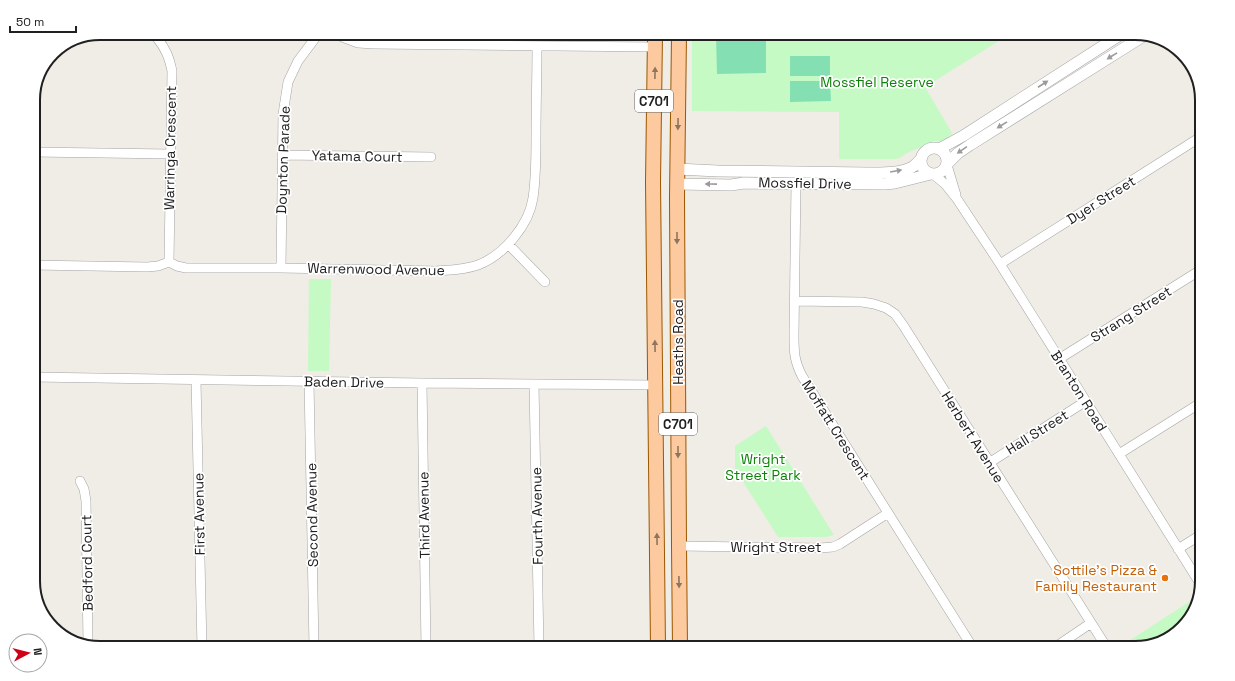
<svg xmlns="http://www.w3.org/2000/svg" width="1235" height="681" font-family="'Space Grotesk',sans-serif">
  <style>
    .park { fill: #c5fac4 }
    .pitch { fill: #84e0b2 }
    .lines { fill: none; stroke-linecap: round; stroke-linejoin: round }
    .minor-casing { stroke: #a4a4a4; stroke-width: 10 }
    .tertiary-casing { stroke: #a4a4a4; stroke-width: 12 }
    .primary-casing { stroke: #9c5700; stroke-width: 16 }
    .minor { stroke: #fff; stroke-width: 9 }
    .tertiary { stroke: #fff; stroke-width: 11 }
    .primary { stroke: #fdca9f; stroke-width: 14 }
    .oneway { fill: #9b9b9b }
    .oneway2 { fill: #8e7560 }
    .food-dot { fill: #e8710a; stroke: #fff; stroke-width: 1.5 }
    .labels { text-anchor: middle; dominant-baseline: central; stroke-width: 3.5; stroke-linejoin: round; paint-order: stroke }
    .shield { fill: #fff; stroke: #636363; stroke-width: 1 }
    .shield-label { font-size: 13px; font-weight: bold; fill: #202020 }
    .park-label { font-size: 14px; fill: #0e810b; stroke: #fff }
    .street-label { font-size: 14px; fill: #202020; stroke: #fff }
    .food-label { font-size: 14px; fill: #c56008; stroke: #fff; text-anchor: end }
    .rim { fill: none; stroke: #202020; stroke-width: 2 }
  </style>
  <rect width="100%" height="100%" fill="#f0ece6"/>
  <path class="park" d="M1010 34 925 87 952 133 945 141H934L907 153 900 158 895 159H839V112L692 111V35Z
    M309 279H331L329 371H308Z
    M766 426 834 535 826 537H778L735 469V446Z
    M1195 598 1197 601C1195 612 1192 614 1185 622 1167 642 1144 648 1118 648Z"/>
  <path class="pitch" d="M716 35H766V73L717 74Z
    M790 56H830V76H790Z
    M790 81H830L831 101 790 102Z"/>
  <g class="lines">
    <defs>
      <path id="minor" d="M342 37 358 43 374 44 655 47
        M157 38C166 49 169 57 172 71L169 262
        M33 152 170 154
        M282 155 431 157
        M947 165 956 195
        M934 175 945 184 957 199 1000 264 1201 585
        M796 183 794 335C794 352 794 360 802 376L973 648
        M508 244 545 282
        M1000 264 1202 136
        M33 265 147 267 158 266 169 262 177 266 186 268H281L436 271C450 270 464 270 478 265 504 255 529 225 533 198 536 178 536 157 536 137 536 107 537 76 537 46
        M281 268 283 114 288 82 298 61 316 37
        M794 301 862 302 874 304 886 308 895 314 903 325 1107 648
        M1059 359 1202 269
        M33 377 422 383 655 385
        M196 380 202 648
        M309 381 314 648
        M422 383 426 648
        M534 384 539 648
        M1119 454 1202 402
        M989 463 1086 401
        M80 481 84 489 86 501 88 645
        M679 546 820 548 833 547 840 544 888 513
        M1178 549 1202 534
        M1054 648 1091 623"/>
      <path id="tertiary" d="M921 161a13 13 0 1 1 26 0a13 13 0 1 1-26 0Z
        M939 149 963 136 1123 33
        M947 164 958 153 970 145 1145 35
        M677 169 718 171 867 173C881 173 902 174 914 166 916 164 919 161 921 159
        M677 184 731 185 744 183 885 184 895 183 931 174"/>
      <path id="primary" d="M655 35 653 182 658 648
        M679 35 677 197 679 546 680 648"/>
    </defs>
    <use href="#minor" class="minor-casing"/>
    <use href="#tertiary" class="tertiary-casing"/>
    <use href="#primary" class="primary-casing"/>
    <use href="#minor" class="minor"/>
    <use href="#tertiary" class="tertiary"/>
    <use href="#primary" class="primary"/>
  </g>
  <defs><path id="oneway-solid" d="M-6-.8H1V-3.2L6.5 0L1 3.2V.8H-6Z"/></defs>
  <g class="oneway">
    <use href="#oneway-solid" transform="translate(1112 56) rotate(148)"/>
    <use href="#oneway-solid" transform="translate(1043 84) rotate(-33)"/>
    <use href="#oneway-solid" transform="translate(1002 125) rotate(148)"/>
    <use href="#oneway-solid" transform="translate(962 150) rotate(145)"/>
    <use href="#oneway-solid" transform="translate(896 171) rotate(-10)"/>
    <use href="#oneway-solid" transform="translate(711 184) rotate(-179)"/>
  </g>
  <g class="oneway2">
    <use href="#oneway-solid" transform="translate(655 73) rotate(-89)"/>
    <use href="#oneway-solid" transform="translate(678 124) rotate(91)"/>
    <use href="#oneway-solid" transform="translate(677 238) rotate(90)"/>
    <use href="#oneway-solid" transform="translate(655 346) rotate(-91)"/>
    <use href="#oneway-solid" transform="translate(678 452) rotate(90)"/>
    <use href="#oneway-solid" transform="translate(657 539) rotate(-91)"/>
    <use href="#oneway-solid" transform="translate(679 582) rotate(89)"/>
  </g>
  <circle class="food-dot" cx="1165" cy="578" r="4"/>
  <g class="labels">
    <g class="shield">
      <rect x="635" y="90" width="38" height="22" rx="3"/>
      <rect x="659" y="413" width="38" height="22" rx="3"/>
    </g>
    <g class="shield-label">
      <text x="654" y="101">C701</text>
      <text x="678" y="424">C701</text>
    </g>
    <g class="park-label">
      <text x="877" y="82">Mossfiel Reserve</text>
      <text x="763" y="459">Wright<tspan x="763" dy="16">Street Park</tspan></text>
    </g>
    <g class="street-label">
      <text transform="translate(170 148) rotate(-89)">Warringa Crescent</text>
      <text transform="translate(357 156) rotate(1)">Yatama Court</text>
      <text transform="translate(283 160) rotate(-88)">Doynton Parade</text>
      <text transform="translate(805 183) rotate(1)">Mossfiel Drive</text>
      <text transform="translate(1101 200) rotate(-32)">Dyer Street</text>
      <text transform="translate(376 269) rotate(1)">Warrenwood Avenue</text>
      <text transform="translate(1131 314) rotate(-32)">Strang Street</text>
      <text transform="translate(678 342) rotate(-90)">Heaths Road</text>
      <text transform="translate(344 382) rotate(1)">Baden Drive</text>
      <text transform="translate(1079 391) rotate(58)">Branton Road</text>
      <text transform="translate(836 430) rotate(58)">Moffatt Crescent</text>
      <text transform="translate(1037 432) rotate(-32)">Hall Street</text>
      <text transform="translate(973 437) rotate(58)">Herbert Avenue</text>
      <text transform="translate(199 514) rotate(-91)">First Avenue</text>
      <text transform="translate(312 515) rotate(-91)">Second Avenue</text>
      <text transform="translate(424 515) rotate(-91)">Third Avenue</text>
      <text transform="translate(537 516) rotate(-91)">Fourth Avenue</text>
      <text x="776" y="547">Wright Street</text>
      <text transform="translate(87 563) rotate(-91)">Bedford Court</text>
    </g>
    <g class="food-label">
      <text x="1157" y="570">Sottile's Pizza &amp;<tspan x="1157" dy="16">Family Restaurant</tspan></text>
    </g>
  </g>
  <path d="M0 0H1235V681H0ZM100 40H1135A60 60 0 0 1 1195 100V581A60 60 0 0 1 1135 641H100A60 60 0 0 1 40 581V100A60 60 0 0 1 100 40Z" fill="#fff" fill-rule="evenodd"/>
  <path class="rim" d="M100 40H1135A60 60 0 0 1 1195 100V581A60 60 0 0 1 1135 641H100A60 60 0 0 1 40 581V100A60 60 0 0 1 100 40Z"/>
  <g transform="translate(28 653) rotate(83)"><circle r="19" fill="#ffffff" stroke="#a6a6a6"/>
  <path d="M0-3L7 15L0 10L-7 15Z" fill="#d00016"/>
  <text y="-6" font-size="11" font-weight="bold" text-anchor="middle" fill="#202020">N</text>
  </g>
  <path d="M10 26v6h66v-6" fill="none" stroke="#202020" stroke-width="2"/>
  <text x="16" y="26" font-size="12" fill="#202020" stroke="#ffffff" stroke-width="3" paint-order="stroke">50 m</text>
</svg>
